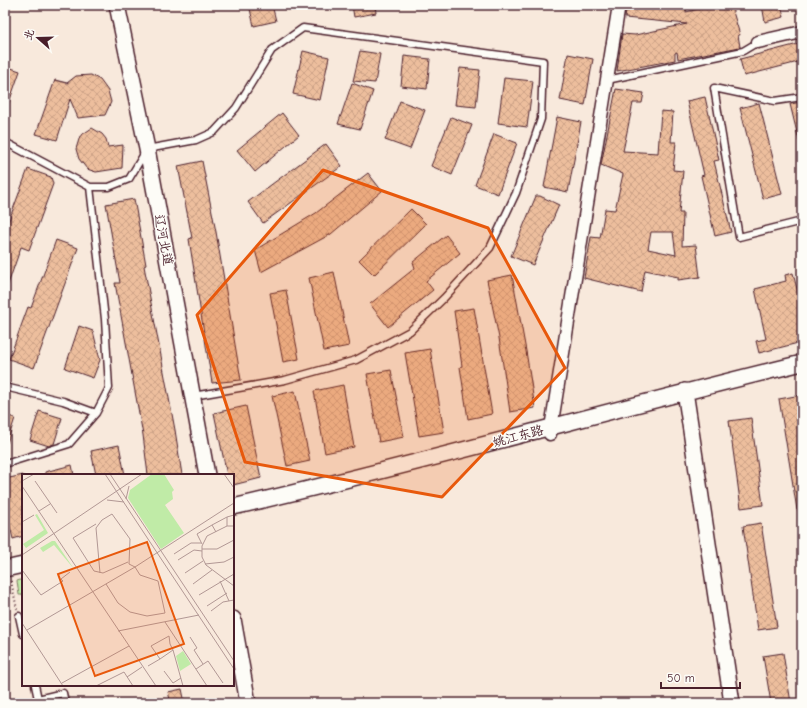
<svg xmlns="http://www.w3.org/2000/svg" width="807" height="708" font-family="'Comic Neue','LXGW WenKai TC',sans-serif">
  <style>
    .grass { fill: #c0eba7; stroke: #858569 }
    .building { fill: url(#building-cross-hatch); stroke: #4a1f2b; fill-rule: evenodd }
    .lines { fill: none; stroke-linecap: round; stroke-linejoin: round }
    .service-casing { stroke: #4a1f2b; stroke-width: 9 }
    .minor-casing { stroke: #4a1f2b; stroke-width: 15 }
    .tertiary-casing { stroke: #4a1f2b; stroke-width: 18 }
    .path { stroke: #4a1f2b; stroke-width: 2; stroke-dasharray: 1 3; stroke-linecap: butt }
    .service { stroke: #fdfcf7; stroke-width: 6 }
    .minor { stroke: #fdfcf7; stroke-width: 12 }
    .tertiary { stroke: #fdfcf7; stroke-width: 15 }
    .marked { fill: #e8590c; fill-opacity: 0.2; stroke: #e8590c; stroke-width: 3; stroke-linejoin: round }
    .labels { text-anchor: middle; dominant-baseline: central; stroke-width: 3; stroke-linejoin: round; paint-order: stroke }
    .street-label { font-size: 13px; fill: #4a1f2b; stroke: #fdfcf7 }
    .inset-road { fill: none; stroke: #b29895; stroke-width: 1 }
    .view { fill: #e8590c; fill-opacity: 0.15; stroke: #e8590c; stroke-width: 2 }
    .inset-edge { fill: none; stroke: #4a1f2b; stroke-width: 2 }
  </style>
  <defs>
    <pattern id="building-cross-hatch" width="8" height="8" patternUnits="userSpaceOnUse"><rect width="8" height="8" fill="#edbe9d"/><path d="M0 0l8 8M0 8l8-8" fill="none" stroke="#cda387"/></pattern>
  </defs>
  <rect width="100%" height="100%" fill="#f8e9dc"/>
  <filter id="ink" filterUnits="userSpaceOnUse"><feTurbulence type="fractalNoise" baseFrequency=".025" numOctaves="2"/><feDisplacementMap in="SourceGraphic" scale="8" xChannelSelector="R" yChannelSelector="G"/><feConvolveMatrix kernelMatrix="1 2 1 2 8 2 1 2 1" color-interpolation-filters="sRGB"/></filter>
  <g filter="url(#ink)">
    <path class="grass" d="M23 579V595H19L17 581Z"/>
    <path class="building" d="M249 5H272L276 21 254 26Z
      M352 5H375L376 13 354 17Z
      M627 5H687L686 12 716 5H731L740 35H738L740 47 678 59 677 52 675 53V60L617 71 622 34 635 35 687 24 625 18Z
      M762 5H781L784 17 765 22Z
      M802 43V61L744 76 740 59Z
      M303 51 329 57 320 100 293 94Z
      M360 51 380 54 375 83 353 81Z
      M568 54 593 59 585 105 560 100Z
      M404 56 430 59 427 89 401 86Z
      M5 66 20 71 6 111H5Z
      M460 68 480 70 476 107 455 105Z
      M91 75 100 80 108 91 111 102 105 115 78 118 70 99 57 140 36 134 55 80 67 83 76 76Z
      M504 78 533 81 527 127 498 123Z
      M352 83 373 91 360 129 338 124Z
      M616 89 644 93 642 103H633L623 151 658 153 661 111 673 112 671 142H676L673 170 683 171 679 213H683L682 246 696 245 700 277 678 280V277L645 270 641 292 584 278 591 237 600 238 605 209 615 210 623 174 601 165ZM651 232H673L676 255 648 249Z
      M705 97 719 160 714 161 731 232 715 236 701 176 704 175 687 101Z
      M400 101 425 110 410 149 385 140Z
      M802 102V140L799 141 790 104Z
      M759 103 782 194 763 199 740 108Z
      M282 113 299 135 255 172 237 150Z
      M451 117 472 125 452 175 431 166Z
      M557 117 581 122 568 192 544 187Z
      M92 128 102 134 106 139 108 147 123 145 122 168 96 172 87 169 79 159 76 149 80 136Z
      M494 134 517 143 498 194 475 185Z
      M326 144 342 166 263 223 248 202Z
      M202 161 216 232 241 380 212 383 189 239 192 238 178 166Z
      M28 169 51 177 53 184 29 250 21 247 6 290 5 289V231Z
      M368 173 382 191 331 234 261 272 255 250 316 213Z
      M536 196H540L559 205 533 265 511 256Z
      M134 199 146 265 144 266 175 430 182 475H148L143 435 115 283H120L106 204Z
      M411 209 426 224 374 275 359 260Z
      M446 235 460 253 426 281 433 290 388 327 370 304 415 268 413 262Z
      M56 240 78 248 34 368 9 359 28 307 31 308Z
      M334 272 349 346 324 351 309 278Z
      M793 273 802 309V342L759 353 756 341 766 339 755 289 786 281 785 275Z
      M512 275 526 351 535 408 510 412 499 338 487 280Z
      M286 290 299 359 283 362 270 293Z
      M474 308 492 414 468 419 460 367 462 366 454 311Z
      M79 326 93 331 100 360 93 378 65 368Z
      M430 349 444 432 419 436 405 353Z
      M391 370 404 437 379 442 367 374Z
      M343 385 354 447 325 453 314 391Z
      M295 391 310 461 287 466 272 396Z
      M801 395 802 403V510H797L779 399Z
      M246 406 261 478 233 485V475H227L214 413Z
      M39 411 62 418 54 444 49 446 30 440Z
      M5 415 15 418 7 443H5Z
      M751 418 763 505 741 508 729 421Z
      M119 445 125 475H96L91 451Z
      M72 465 74 475H45V472Z
      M23 475V536L13 539 5 505V479Z
      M761 523 777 627 758 630 743 526Z
      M783 653 791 703H771L763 656Z
      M182 689 185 703H171L168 692Z"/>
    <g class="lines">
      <defs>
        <path id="service" d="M607 80 743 51 758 42
          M802 97 775 101 714 88 739 237 802 221
          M5 142 90 187H109L129 179 147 149 196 140 214 132 236 108 272 50 303 28 543 61 541 119 516 193 490 248 444 298 410 331 356 360 285 380 193 396
          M5 387 63 401 96 413
          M5 464 69 444 96 413 109 388 105 319 90 187
          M19 616 23 634
          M35 685 38 699 63 693 65 703"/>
        <path id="minor" d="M758 42 802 32
          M550 434 619 5"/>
        <path id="tertiary" d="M117 5 147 149 207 475
          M685 391 732 703
          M233 507C424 463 612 409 802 363
          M5 569 23 565
          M233 619 248 703"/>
      </defs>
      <use href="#service" class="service-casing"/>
      <use href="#minor" class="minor-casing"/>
      <use href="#tertiary" class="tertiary-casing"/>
      <path class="path" d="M11 581 17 609"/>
      <use href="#service" class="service"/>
      <use href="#minor" class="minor"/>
      <use href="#tertiary" class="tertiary"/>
    </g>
  </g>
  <path class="marked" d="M323 170 488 228 565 368 442 497 245 462 197 315Z"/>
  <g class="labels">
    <g class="street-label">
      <text transform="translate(164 240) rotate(79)">辽河北道</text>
      <text transform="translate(518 436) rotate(-15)">姚江东路</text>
    </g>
  </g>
  <g transform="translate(22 474)">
    <rect width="212" height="212" fill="#f8e9dc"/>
    <path d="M15 40 26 59 4 74 1 70 22 56 13 41ZM30 67H33L52 95 32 71 21 78 18 74Z" fill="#c0eba7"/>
    <path d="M130 0H142L152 16 150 18 151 25 143 31 162 59 139 75 106 24 108 16Z" fill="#c0eba7"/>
    <path d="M161 177 169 190 158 197 154 182Z" fill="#c0eba7"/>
    <path class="inset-road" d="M83 0 212 195M88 0 212 187M202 0 212 14M0 7 12 0M13 7 35 39M0 12 134 212M104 25 107 12M85 26 102 28M17 37 28 30M0 48 12 41M74 50 51 64 72 97 81 99 106 88M190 51 205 43M205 52V43L212 41M212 52H205L185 62 180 72V83L184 91 212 112M180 70 175 60 190 51 194 58M180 75H195L212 66M152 80 169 69H179M0 81 120 0M156 86 172 76 180 77M183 90 202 88 212 83M0 96 19 121 41 107 39 105 48 98M78 99 74 54 80 46 90 40 108 65 107 90 113 93 118 101 136 107 143 139 125 142 108 138 96 129 84 110M163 99 181 87M198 107 207 127M171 110 190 96M177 121 212 100M185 132 205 119M189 137 201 128 212 126M143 148 185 212M0 149 41 212M5 156 113 93 212 29M96 157 177 141M168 163 175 174 172 176 181 190M151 176 138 185 129 172 147 162 148 170 151 176 161 212M126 192 138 185M174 195 186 187 201 209M142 197 151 209 159 204M105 203 120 193M40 209 107 172M74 212 102 198 111 212"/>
    <path class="view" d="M125 68 162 170 73 202 36 100Z"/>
    <rect width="212" height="212" class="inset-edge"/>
  </g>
  <rect width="807" height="708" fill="none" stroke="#fdfcf7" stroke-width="20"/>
  <rect x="10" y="10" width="787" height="688" fill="none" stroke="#4a1f2b" stroke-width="1.5" filter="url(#ink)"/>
  <g transform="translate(38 38) rotate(290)" stroke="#fdfcf7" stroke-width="3" paint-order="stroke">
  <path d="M0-3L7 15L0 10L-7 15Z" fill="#4a1f2b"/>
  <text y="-6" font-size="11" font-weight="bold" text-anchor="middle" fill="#4a1f2b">北</text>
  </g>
  <path d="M661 682v6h79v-6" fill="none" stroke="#4a1f2b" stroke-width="2"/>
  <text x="667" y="682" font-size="12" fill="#4a1f2b" stroke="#fdfcf7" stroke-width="3" paint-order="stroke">50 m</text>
</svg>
